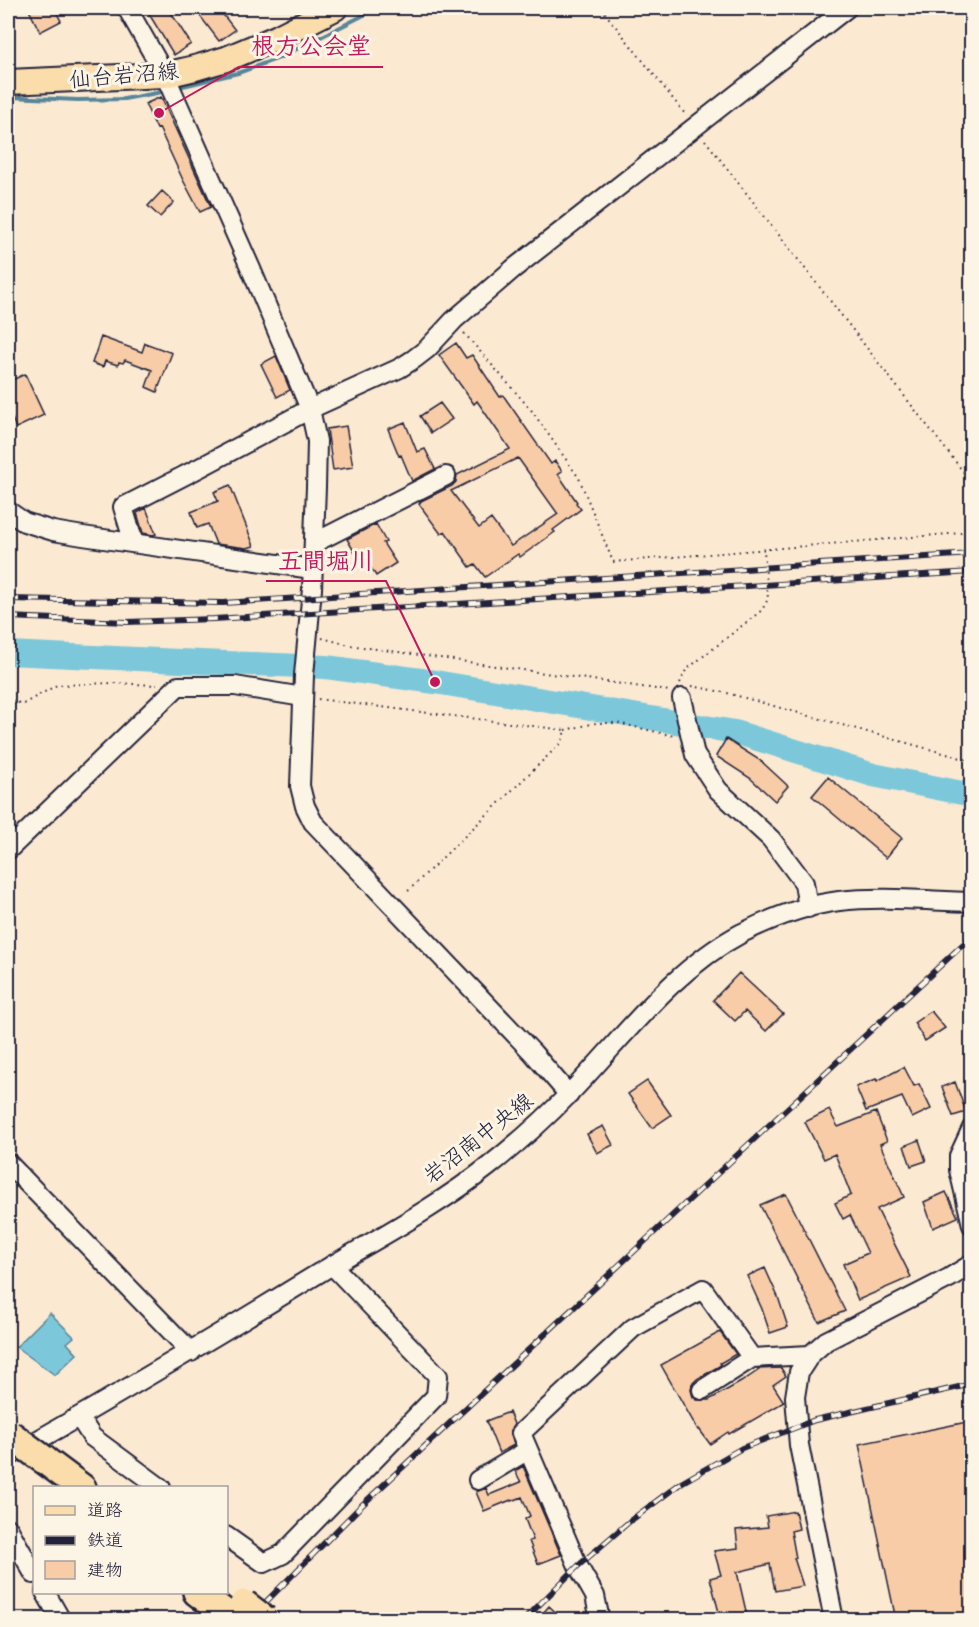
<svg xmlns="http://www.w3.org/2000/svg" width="979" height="1627" font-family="Sriracha,'Klee One',sans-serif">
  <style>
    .water { fill: #7bc8da; stroke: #57869a; stroke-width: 1.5 }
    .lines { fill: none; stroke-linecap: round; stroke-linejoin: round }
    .stream { stroke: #57869a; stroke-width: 4 }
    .river { stroke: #7bc8da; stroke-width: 24 }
    .building { fill: #f8cca7; stroke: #22223b; stroke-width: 1.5; fill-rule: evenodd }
    .minor-casing { stroke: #22223b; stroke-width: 22 }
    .major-casing { stroke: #22223b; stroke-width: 28 }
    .highway-casing { stroke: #22223b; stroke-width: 32 }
    .path { stroke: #22223b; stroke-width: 2; stroke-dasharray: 1.5 4.5; stroke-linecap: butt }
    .minor { stroke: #fcf5e5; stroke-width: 18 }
    .major { stroke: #faddab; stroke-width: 24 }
    .highway { stroke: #faddab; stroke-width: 27 }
    .rail-casing { stroke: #22223b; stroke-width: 6 }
    .rail { stroke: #fcf5e5; stroke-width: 4; stroke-dasharray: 11; stroke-linecap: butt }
    .highway-bridge-casing { stroke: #22223b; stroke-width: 32; stroke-linecap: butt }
    .highway-bridge { stroke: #faddab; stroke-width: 27 }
    .labels { text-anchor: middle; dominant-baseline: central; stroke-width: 6; stroke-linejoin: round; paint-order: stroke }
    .street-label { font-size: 22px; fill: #22223b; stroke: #fcf5e5 }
    .leader { fill: none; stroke: #c2185b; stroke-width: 2 }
    .callout-dot { fill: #c2185b; stroke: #fcf5e5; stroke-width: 2 }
    .callout-label { font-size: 24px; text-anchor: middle; font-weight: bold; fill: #c2185b; stroke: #fcf5e5; stroke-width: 6; stroke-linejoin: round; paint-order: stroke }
  </style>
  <rect width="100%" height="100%" fill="#fbe9d2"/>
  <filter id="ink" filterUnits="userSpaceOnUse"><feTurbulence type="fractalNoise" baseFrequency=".0167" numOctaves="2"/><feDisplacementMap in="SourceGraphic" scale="12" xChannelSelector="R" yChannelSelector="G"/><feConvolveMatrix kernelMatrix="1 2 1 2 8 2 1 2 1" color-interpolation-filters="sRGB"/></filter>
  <g filter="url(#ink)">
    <path class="water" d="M50 1313 74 1337 67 1343 77 1354 55 1375 16 1347Z"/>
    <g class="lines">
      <path class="stream" d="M183 86 238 73 279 58 378 8
        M10 97 78 100 124 99 162 92"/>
      <path class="river" d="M8 653 201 662 326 667 435 682 735 732 873 775 972 795"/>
    </g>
    <path class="building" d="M28 8H54L61 21 40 32Z
      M159 8H168L191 44 174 55 149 14Z
      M202 8H218L235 30 219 41 197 12Z
      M161 97 211 207 200 212 183 180 159 128 157 129 145 104Z
      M162 191 174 202 160 217 148 206Z
      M101 337 142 352 145 343 172 353 157 392 146 387 152 370 125 360 123 363 119 362 118 365 105 361 103 367 92 363Z
      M456 343 466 358 472 355 500 397 503 395 551 464 555 461 562 471 558 474 577 502 576 503 581 509 553 530 555 532 520 557 518 554 485 577 475 564 470 567 445 531 441 534 419 504 421 501 452 486 456 482 457 475 510 449 477 401 474 404 439 355ZM518 458 558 514 511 546 491 519 479 528 451 491Z
      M276 356 290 390 277 397 261 364Z
      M25 374 44 415 16 428 8 409V382Z
      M440 403 452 419 431 433 420 416Z
      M405 422 417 452 425 449 435 469 412 481 401 455 399 456 388 429Z
      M346 426 353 467 333 470 327 429Z
      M230 485 254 546 247 548 216 544 208 524 197 528 191 512 218 501 214 492Z
      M146 508 156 534 153 535 143 533 137 513Z
      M376 524 386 542 383 543 396 563 376 576 363 555 358 558 347 539Z
      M726 739 761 761 788 786 775 801 750 778 716 756Z
      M828 777 902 838 886 858 812 796Z
      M739 973 783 1014 766 1031 745 1011 735 1021 713 1000Z
      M931 1011 945 1028 925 1041 914 1023Z
      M904 1067 914 1086 919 1084 931 1109 912 1118 902 1097 866 1111 856 1087 876 1079 877 1081Z
      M647 1081 671 1115 652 1128 628 1094Z
      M955 1082 966 1112 953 1116 942 1087Z
      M829 1110 838 1127 876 1112 887 1141 880 1144 904 1197 877 1209 911 1277 858 1300 843 1264 868 1253 850 1215 843 1219 835 1203 851 1195 835 1154 824 1159 805 1122Z
      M603 1126 613 1145 597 1153 587 1134Z
      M919 1140 926 1161 911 1166 904 1146Z
      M946 1192 958 1217 933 1228 924 1202Z
      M786 1194 845 1311 819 1322 760 1205Z
      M765 1268 778 1297 788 1327 770 1333 762 1309 747 1276Z
      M720 1332 736 1354 720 1363 721 1365 697 1379 692 1384 691 1390 693 1397 697 1400H709L741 1382 759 1370 758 1369 781 1368 786 1376 773 1385 784 1402 729 1434 728 1432 710 1444 699 1429 698 1430 661 1365Z
      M509 1412 514 1424 510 1431 514 1445 499 1453 486 1421Z
      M972 1421V1620H896L859 1444Z
      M523 1466 561 1555 538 1564 529 1541 533 1540 525 1519 530 1516 522 1497 512 1501 511 1500 484 1511 476 1492 486 1488 489 1495 521 1482 515 1471Z
      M795 1511 799 1529 791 1531 796 1558H794L803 1586 775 1591 770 1564 737 1572 748 1620H721L710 1578 721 1575 714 1551 738 1548 736 1530 768 1527 766 1516Z
      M549 1606 564 1620H537Z"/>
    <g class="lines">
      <defs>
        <path id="minor" d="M127 8 165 75 251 269 310 409 317 441 316 487 312 589 304 675 300 786 305 806 313 822 533 1053 569 1095
          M8 511 24 522 53 531 83 536 312 569
          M134 543 123 507 201 467 310 409 400 368 414 359 427 349 454 320 513 269 847 8
          M314 543 446 476
          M682 698 695 755 718 790 771 839 804 883 808 908
          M8 850 178 686H235L303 697
          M972 1128 959 1156V1170L972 1225
          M8 1163 191 1352
          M702 1390 752 1358
          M79 1417 92 1437 161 1488
          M8 1457C113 1398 216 1336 319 1273 376 1239 437 1207 489 1166 518 1143 545 1119 570 1093 624 1037 672 970 742 933 772 918 806 905 839 901 883 896 928 901 972 902
          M478 1480 528 1450
          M8 1528 34 1574
          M226 1536 264 1563 283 1554 436 1396 438 1376 332 1265
          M45 1592 61 1620
          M600 1620 595 1596 578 1566 521 1433 633 1328 703 1289 752 1358 810 1355
          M834 1620 799 1445 795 1397 799 1372 810 1355 826 1341 949 1278 972 1264"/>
        <path id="major" d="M8 82 165 75 195 68 226 59 276 38 335 8"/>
        <path id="highway" d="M43 1459 82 1488
          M197 1592 234 1620"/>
      </defs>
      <use href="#minor" class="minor-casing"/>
      <use href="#major" class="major-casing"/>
      <use href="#highway" class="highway-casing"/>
      <path class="path" d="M601 8 685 114
        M705 140 972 483
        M464 333 532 411 579 478 613 562 972 532
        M322 638 349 645 670 691
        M680 683 686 670 762 610 768 599 764 550
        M692 686 727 693 972 761
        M8 696 13 701 23 704 57 685 113 683 157 685
        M318 699 565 730 562 742 405 894
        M565 730 596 723H618L674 736"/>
      <use href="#minor" class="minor"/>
      <use href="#major" class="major"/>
      <use href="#highway" class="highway"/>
      <defs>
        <path id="rail" d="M8 599 223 603 972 554
          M8 617 127 622 214 619 972 572
          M248 1620 361 1506 972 936
          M524 1620 578 1566 630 1521 681 1483 742 1448 815 1420 972 1384"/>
      </defs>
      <use href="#rail" class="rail-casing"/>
      <use href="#rail" class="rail"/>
      <defs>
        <path id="highway-bridge" d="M9 1434 43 1459
          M244 1604 265 1620"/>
      </defs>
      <use href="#highway-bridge" class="highway-bridge-casing"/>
      <use href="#highway-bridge" class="highway-bridge"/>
    </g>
  </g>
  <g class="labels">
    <g class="street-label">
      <text transform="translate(124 75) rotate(-5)">仙台岩沼線</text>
      <text transform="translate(478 1138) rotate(-38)">岩沼南中央線</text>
    </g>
  </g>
  <path class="leader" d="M159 113L239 67H383M435 682L386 581H266"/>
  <g class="callout-dot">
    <circle cx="159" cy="113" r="6"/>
    <circle cx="435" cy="682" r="6"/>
  </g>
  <g class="callout-label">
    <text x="311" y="54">根方公会堂</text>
    <text x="326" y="569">五間堀川</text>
  </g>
  <rect width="979" height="1627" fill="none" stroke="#fcf5e5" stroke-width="30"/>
  <rect x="15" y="15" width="949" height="1597" fill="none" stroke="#22223b" stroke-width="2" filter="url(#ink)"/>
  <rect x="33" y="1486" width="195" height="108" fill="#fcf5e5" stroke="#a5a1a1" stroke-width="1.5"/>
  <rect x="45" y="1506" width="30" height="9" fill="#faddab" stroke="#a5a1a1" stroke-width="1.5"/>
  <text x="87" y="1516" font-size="18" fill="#22223b">道路</text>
  <rect x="45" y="1536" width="30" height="9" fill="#22223b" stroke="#a5a1a1" stroke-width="1.5"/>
  <text x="87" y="1546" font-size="18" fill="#22223b">鉄道</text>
  <rect x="45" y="1561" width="30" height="18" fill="#f8cca7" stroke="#a5a1a1" stroke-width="1.5"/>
  <text x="87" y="1576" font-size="18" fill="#22223b">建物</text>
</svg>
